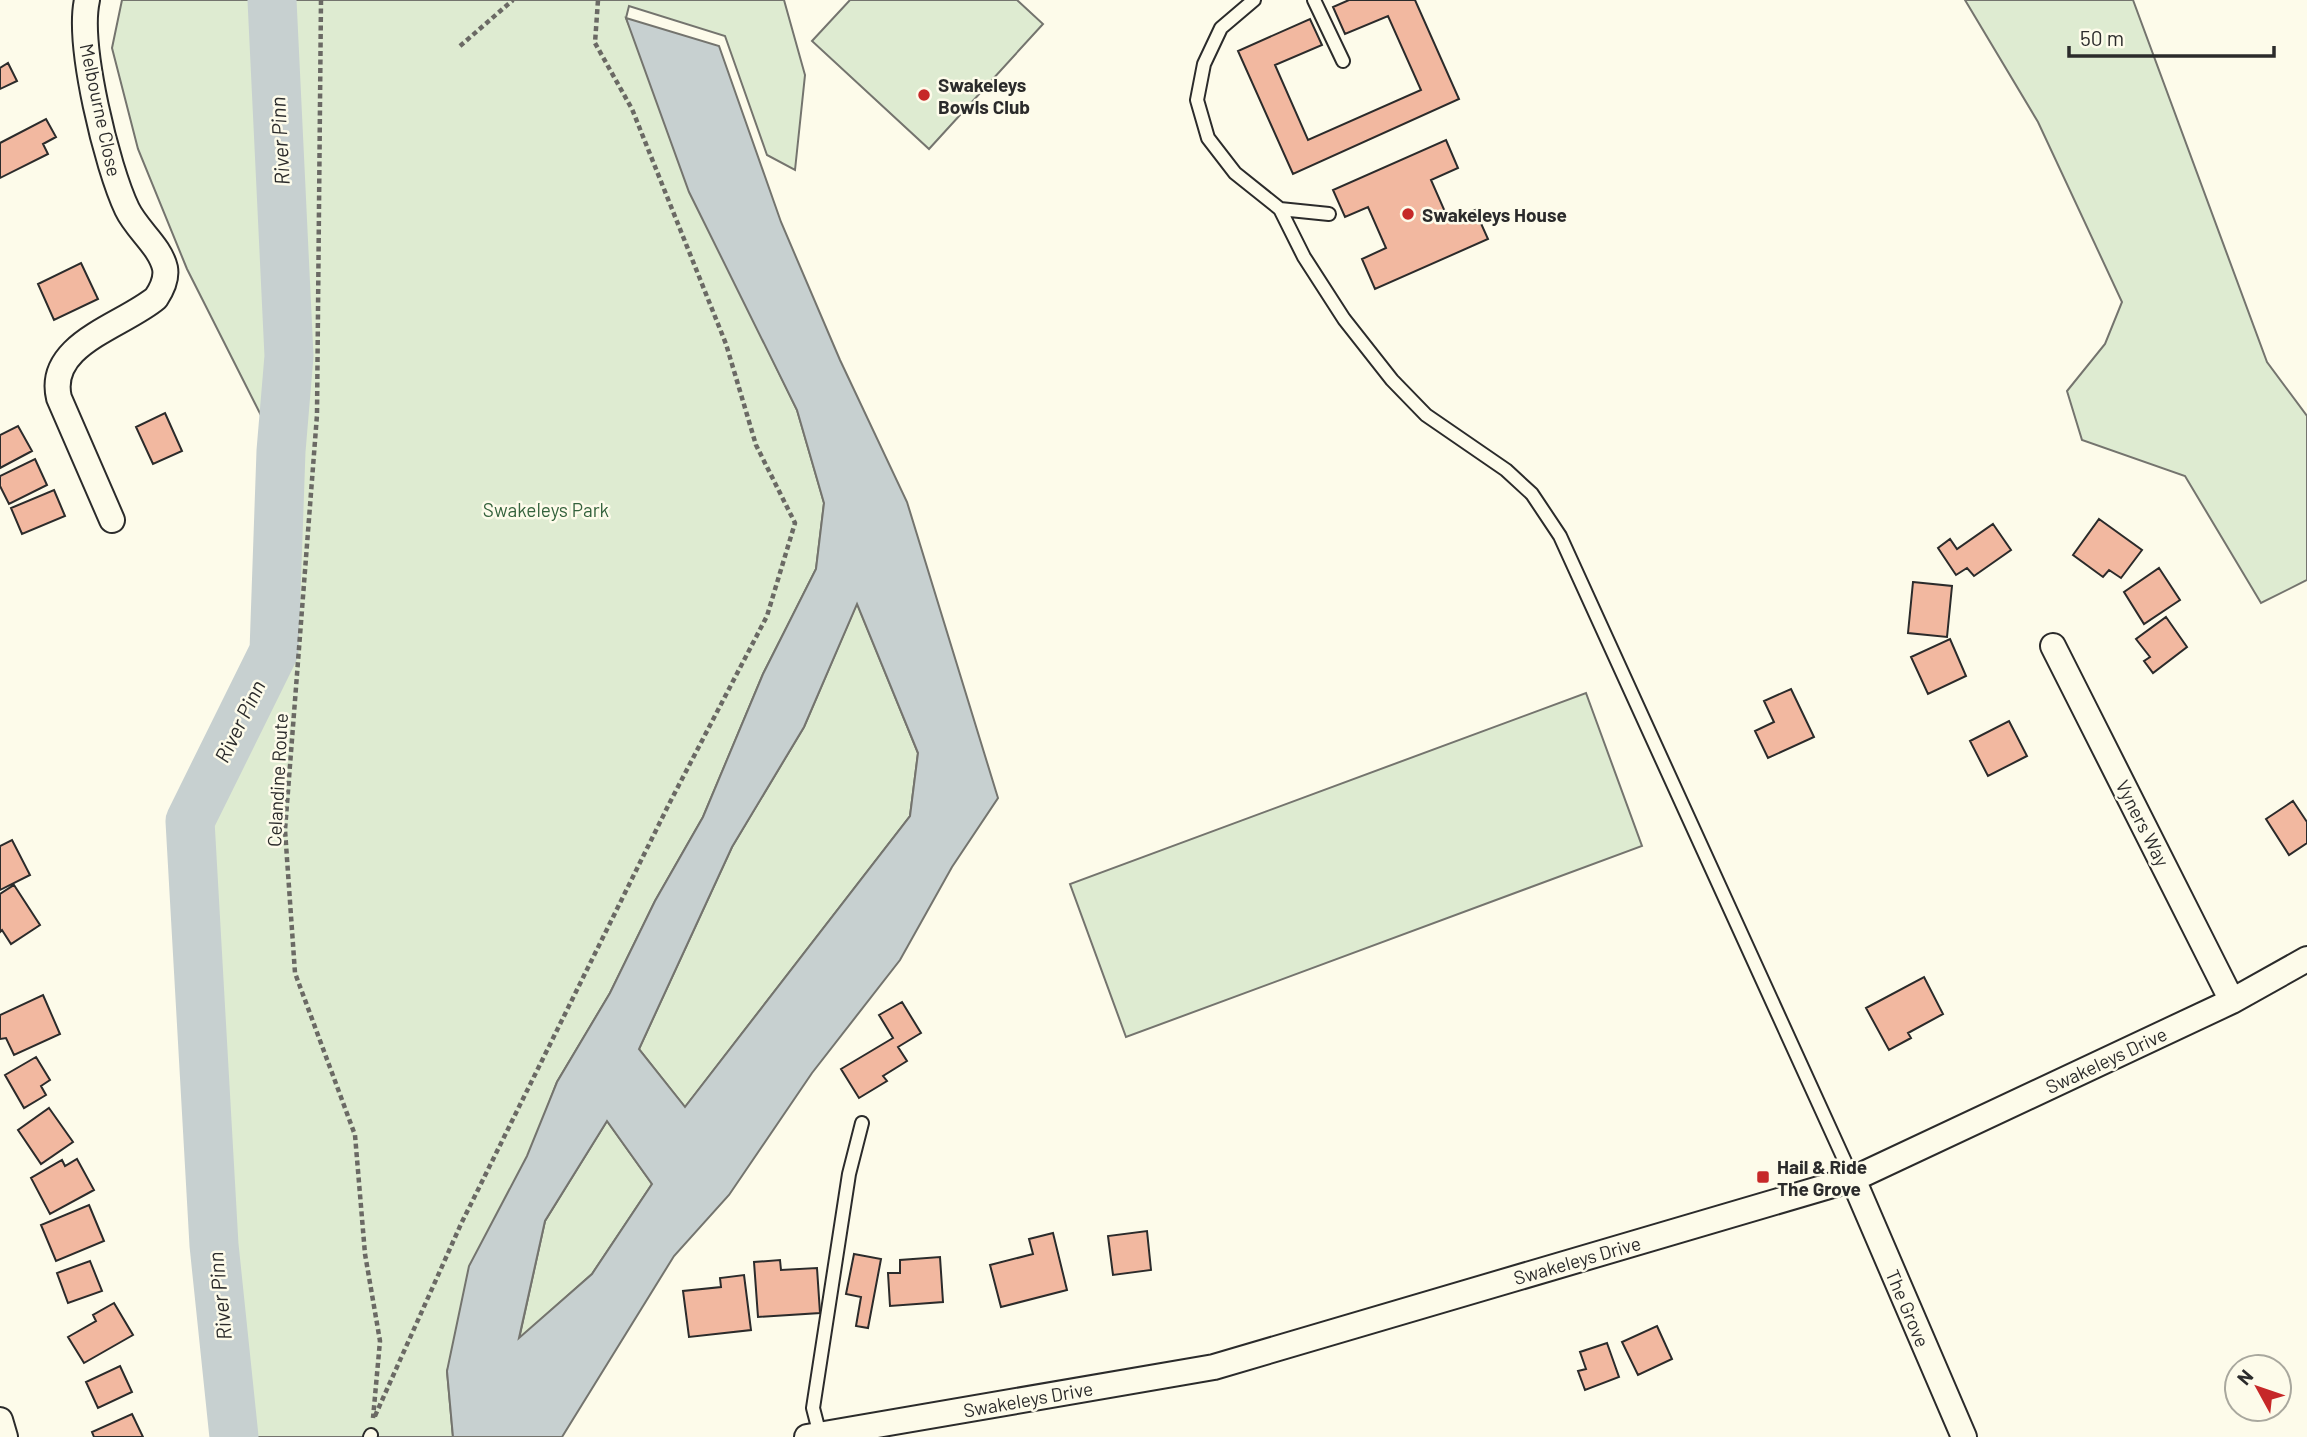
<svg xmlns="http://www.w3.org/2000/svg" width="2307" height="1437" font-family="Barlow,sans-serif">
  <style>
    .green { fill: #deebd1; stroke: #74746e; stroke-width: 2 }
    .water { fill: #c7d0d0; stroke: #74746e; stroke-width: 2; fill-rule: evenodd }
    .lines { fill: none; stroke-linecap: round; stroke-linejoin: round }
    .river { stroke: #c7d0d0; stroke-width: 49 }
    .building { fill: #f2b8a0; stroke: #2b2b2b; stroke-width: 2 }
    .lane-casing { stroke: #2b2b2b; stroke-width: 16 }
    .street-casing { stroke: #2b2b2b; stroke-width: 28 }
    .path { stroke: #6a6964; stroke-width: 4.5; stroke-dasharray: 5 3.5; stroke-linecap: butt }
    .lane { stroke: #fdfbea; stroke-width: 12 }
    .street { stroke: #fdfbea; stroke-width: 24 }
    .poi-dot { fill: #c62828; stroke: #fdfbea; stroke-width: 2.5 }
    .labels { text-anchor: middle; dominant-baseline: central; stroke-width: 5; stroke-linejoin: round; paint-order: stroke }
    .poi-label { font-size: 19px; font-weight: bold; fill: #2b2b2b; stroke: #fdfbea; text-anchor: start }
    .street-label { font-size: 19px; fill: #2b2b2b; stroke: #fdfbea }
    .park-label { font-size: 19px; fill: #34623c; stroke: #fdfbea }
    .water-label { font-size: 21px; font-style: italic; fill: #2b2b2b; stroke: #fdfbea }
  </style>
  <rect width="100%" height="100%" fill="#fdfbea"/>
  <path class="green" d="M122 0H784L805 75 795 170 767 155 725 36 629 6 626 18 745 303 797 410 824 503 816 569 763 674 703 817 655 901 610 993 557 1082 447 1371 453 1437H225L185 1075 180 877 264 623 282 457 187 269 138 149 112 48Z
    M850 0H1017L1043 24 929 149 812 41Z
    M1965 0H2133L2267 362 2307 416V580L2261 603 2185 476 2082 440 2067 391 2105 344 2122 302 2038 122Z
    M857 603 918 753 910 816 685 1107 639 1049 732 847 804 727Z
    M1586 693 1642 846 1126 1037 1070 884Z
    M607 1121 652 1184 592 1274 519 1339 545 1221Z"/>
  <path class="water" d="M626 18 719 46 781 222 840 360 907 502 998 798 952 867 900 960 812 1073 729 1195 674 1256 562 1437H453L447 1371 469 1266 527 1156 557 1082 610 993 655 901 703 817 763 674 816 569 824 503 797 410 689 192ZM857 604 918 753 910 816 685 1107 639 1049 732 847 804 727ZM607 1121 652 1184 592 1274 519 1338 545 1221Z"/>
  <g class="lines">
    <path class="river" d="M234 1437 214 1245 190 821 274 651 281 451 289 356 272 0"/>
  </g>
  <path class="building" d="M1349 0H1415L1459 99 1293 174 1238 51 1310 19 1322 45 1275 65 1308 140 1421 90 1388 16 1345 34 1333 7Z
    M8 63 17 81 0 89V68Z
    M46 119 56 137 43 144 48 154 0 178V143Z
    M1446 140 1458 168 1431 180 1449 221 1475 210 1488 239 1375 289 1362 259 1386 248 1368 207 1345 217 1333 190Z
    M81 263 98 299 54 320 38 284Z
    M165 413 182 451 153 464 136 427Z
    M18 426 32 451 0 468V435Z
    M35 459 47 485 9 504 0 486V476Z
    M54 490 65 516 22 534 11 508Z
    M2099 519 2142 550 2121 578 2109 570 2103 577 2073 555Z
    M1993 524 2011 550 1974 576 1967 568 1956 575 1938 548 1950 539 1957 549Z
    M2159 568 2180 600 2144 624 2124 592Z
    M1913 582 1952 586 1947 637 1908 633Z
    M2166 617 2187 647 2153 673 2144 661 2150 657 2136 639Z
    M1950 639 1966 676 1928 694 1911 657Z
    M1791 689 1814 737 1768 758 1755 731 1774 722 1764 701Z
    M2009 721 2027 756 1988 776 1970 741Z
    M2293 801 2307 822V843L2289 855 2266 819Z
    M12 840 30 875 0 890V846Z
    M14 885 40 925 11 944 2 930 0 932V894Z
    M1924 977 1943 1014 1908 1033 1911 1038 1889 1050 1866 1008Z
    M43 995 60 1034 14 1055 6 1038 0 1039V1015Z
    M902 1002 921 1033 898 1047 907 1061 883 1076 887 1081 859 1098 841 1069 893 1038 879 1015Z
    M36 1057 50 1080 41 1086 46 1095 24 1108 5 1075Z
    M49 1108 73 1142 41 1164 18 1130Z
    M77 1159 94 1190 50 1214 31 1178 62 1160 65 1166Z
    M89 1205 104 1241 56 1261 41 1225Z
    M1147 1231 1151 1270 1113 1275 1108 1236Z
    M1053 1233 1067 1290 1001 1307 990 1265 1033 1254 1029 1239Z
    M854 1254 881 1259 868 1328 856 1326 861 1297 846 1294Z
    M940 1257 943 1302 890 1306 888 1273H900V1260Z
    M780 1260 781 1270 817 1268 820 1313 758 1317 754 1262Z
    M90 1261 102 1291 68 1303 57 1273Z
    M744 1275 751 1330 689 1337 683 1291 721 1287 720 1278Z
    M114 1303 133 1335 84 1363 68 1337 96 1321 93 1315Z
    M1657 1326 1672 1359 1638 1375 1622 1342Z
    M1607 1343 1619 1377 1585 1390 1578 1371 1586 1369 1580 1352Z
    M120 1366 132 1392 98 1408 86 1382Z
    M132 1414 143 1437H94L92 1432Z"/>
  <g class="lines">
    <defs>
      <path id="lane" d="M1254 0 1221 28 1204 64 1197 100 1208 138 1235 173 1280 209 1304 257 1344 319 1392 380 1426 415 1506 470 1532 494 1560 536 1853 1179
        M1314 0 1343 61
        M1280 209 1329 214
        M820 1435 813 1408 849 1174 862 1123
        M370 1437 371 1435"/>
      <path id="street" d="M87 0C77 45 107 167 127 209 137 230 160 246 165 268 167 279 162 289 156 298 123 326 46 344 59 398L112 520
        M2053 646 2232 1001
        M1853 1179 1964 1437
        M0 1420 5 1437
        M807 1437 1214 1367 1853 1179 2232 1001 2307 959"/>
    </defs>
    <use href="#lane" class="lane-casing"/>
    <use href="#street" class="street-casing"/>
    <path class="path" d="M321 0 317 415 285 830 295 973 355 1135 365 1254 380 1341 373 1418
      M460 46 513 0
      M375 1416 461 1224 669 804 767 616 795 523 756 445 726 344 632 109 595 43 598 0"/>
    <use href="#lane" class="lane"/>
    <use href="#street" class="street"/>
  </g>
  <g class="poi-dot">
    <circle cx="924" cy="95" r="7"/>
    <circle cx="1408" cy="214" r="7"/>
    <rect x="1756" y="1170" width="14" height="14" rx="3.5"/>
  </g>
  <g class="labels">
    <g class="poi-label">
      <text x="938" y="84">Swakeleys<tspan x="938" dy="22">Bowls Club</tspan></text>
      <text x="1422" y="214">Swakeleys House</text>
      <text x="1777" y="1166">Hail &amp; Ride<tspan x="1777" dy="22">The Grove</tspan></text>
    </g>
    <g class="street-label">
      <text transform="translate(101 110) rotate(78)">Melbourne Close</text>
      <text transform="translate(277 780) rotate(-87)">Celandine Route</text>
      <text transform="translate(2143 823) rotate(63)">Vyners Way</text>
      <text transform="translate(2106 1060) rotate(-25)">Swakeleys Drive</text>
      <text transform="translate(1577 1260) rotate(-16)">Swakeleys Drive</text>
      <text transform="translate(1908 1308) rotate(67)">The Grove</text>
      <text transform="translate(1028 1399) rotate(-10)">Swakeleys Drive</text>
    </g>
    <g class="park-label">
      <text x="546" y="509">Swakeleys Park</text>
    </g>
    <g class="water-label">
      <text transform="translate(279 141) rotate(-93)">River Pinn</text>
      <text transform="translate(239 721) rotate(-64)">River Pinn</text>
      <text transform="translate(219 1296) rotate(-96)">River Pinn</text>
    </g>
  </g>
  <g transform="translate(2258 1388) rotate(310)"><circle r="33" fill="#fdfbea" stroke="#a9a89e" stroke-width="2"/>
  <path d="M0-5L12 26L0 18L-12 26Z" fill="#c62828"/>
  <text y="-10" font-size="19" font-weight="bold" text-anchor="middle" fill="#2b2b2b">N</text>
  </g>
  <path d="M2069 46v10h205v-10" fill="none" stroke="#2b2b2b" stroke-width="3.5"/>
  <text x="2080" y="46" font-size="21" fill="#2b2b2b" stroke="#fdfbea" stroke-width="5" paint-order="stroke">50 m</text>
</svg>
